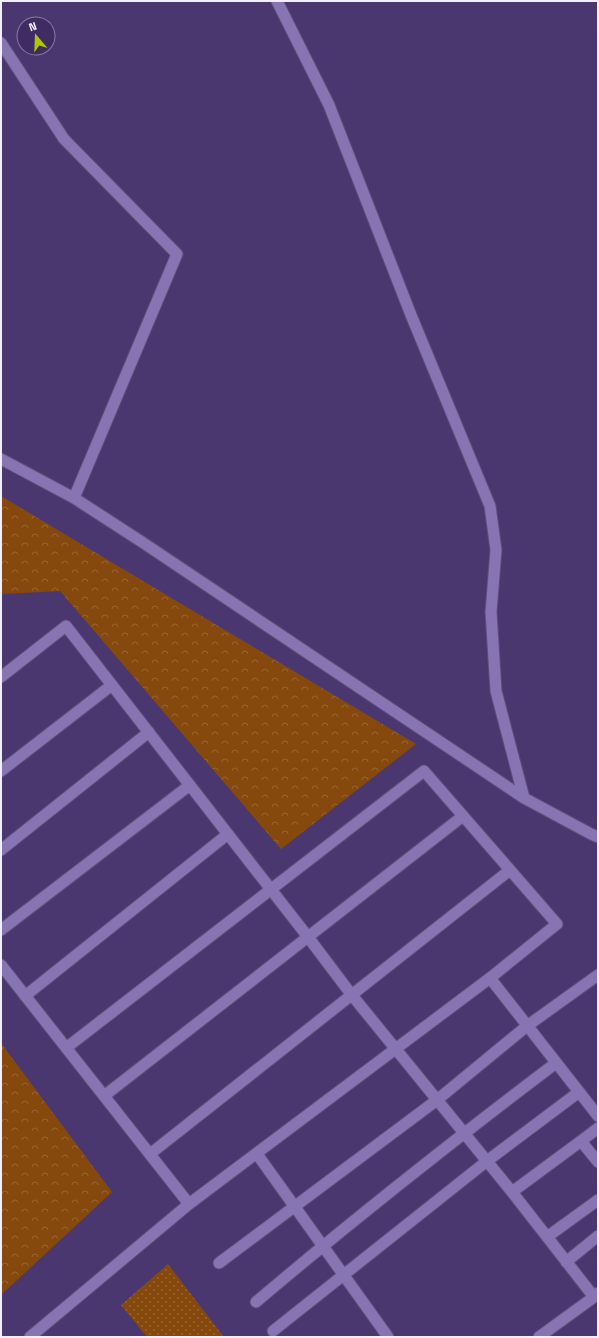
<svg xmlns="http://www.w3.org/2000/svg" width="599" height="1338" font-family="'Space Grotesk',sans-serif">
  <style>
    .grass { fill: url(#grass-dots) }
    .forest { fill: url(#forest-crowns) }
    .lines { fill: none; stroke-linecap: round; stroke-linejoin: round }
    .service-casing { stroke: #5f4e7b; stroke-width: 13 }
    .service { stroke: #8774b2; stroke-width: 11 }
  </style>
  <defs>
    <pattern id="grass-dots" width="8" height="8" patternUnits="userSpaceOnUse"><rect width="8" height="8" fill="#86490d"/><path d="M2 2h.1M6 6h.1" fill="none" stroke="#986431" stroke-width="1.8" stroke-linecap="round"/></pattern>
    <pattern id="forest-crowns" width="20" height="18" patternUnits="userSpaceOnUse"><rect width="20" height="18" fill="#86490d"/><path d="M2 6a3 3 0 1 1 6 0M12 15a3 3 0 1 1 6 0" fill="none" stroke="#986431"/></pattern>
  </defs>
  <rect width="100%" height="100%" fill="#4a376f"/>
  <path class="grass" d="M168 1264 224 1337H147L121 1305Z"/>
  <path class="forest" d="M1 496 416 744 281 849 60 591 1 594Z
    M1 1043 112 1192 1 1295Z"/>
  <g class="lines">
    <defs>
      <path id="service" d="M277 1 329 105 411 315 490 506 496 550 491 612 496 691 524 798
        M1 43 64 139 177 254 74 498
        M1 459 74 498 142 542 524 798 591 834 598 837
        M1 677 66 626 308 937 351 994 512 1192 594 1297 598 1293
        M1 771 112 685
        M1 850 149 732
        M1 930 190 785
        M1 965 189 1204 490 978 598 1116
        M25 996 228 834
        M66 1048 424 771 557 924 490 978
        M104 1096 463 816
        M598 1128 581 1141 598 1162
        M150 1154 510 870
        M257 1154 388 1337
        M512 1192 581 1141
        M547 1237 598 1200
        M566 1262 598 1236
        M219 1263 437 1100 527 1026 598 975
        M256 1302C354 1219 454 1140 556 1063
        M273 1331 487 1161 579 1092
        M30 1337 189 1204
        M539 1337 594 1297"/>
    </defs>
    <use href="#service" class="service-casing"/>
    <use href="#service" class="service"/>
  </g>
  <rect width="599" height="1338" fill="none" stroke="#f2eefc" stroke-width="4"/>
  <g transform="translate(36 36) rotate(341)"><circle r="19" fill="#402c63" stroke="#877aa0"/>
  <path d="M0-3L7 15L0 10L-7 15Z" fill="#afc507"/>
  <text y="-6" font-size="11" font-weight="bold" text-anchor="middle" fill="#f2eefc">N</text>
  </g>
</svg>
